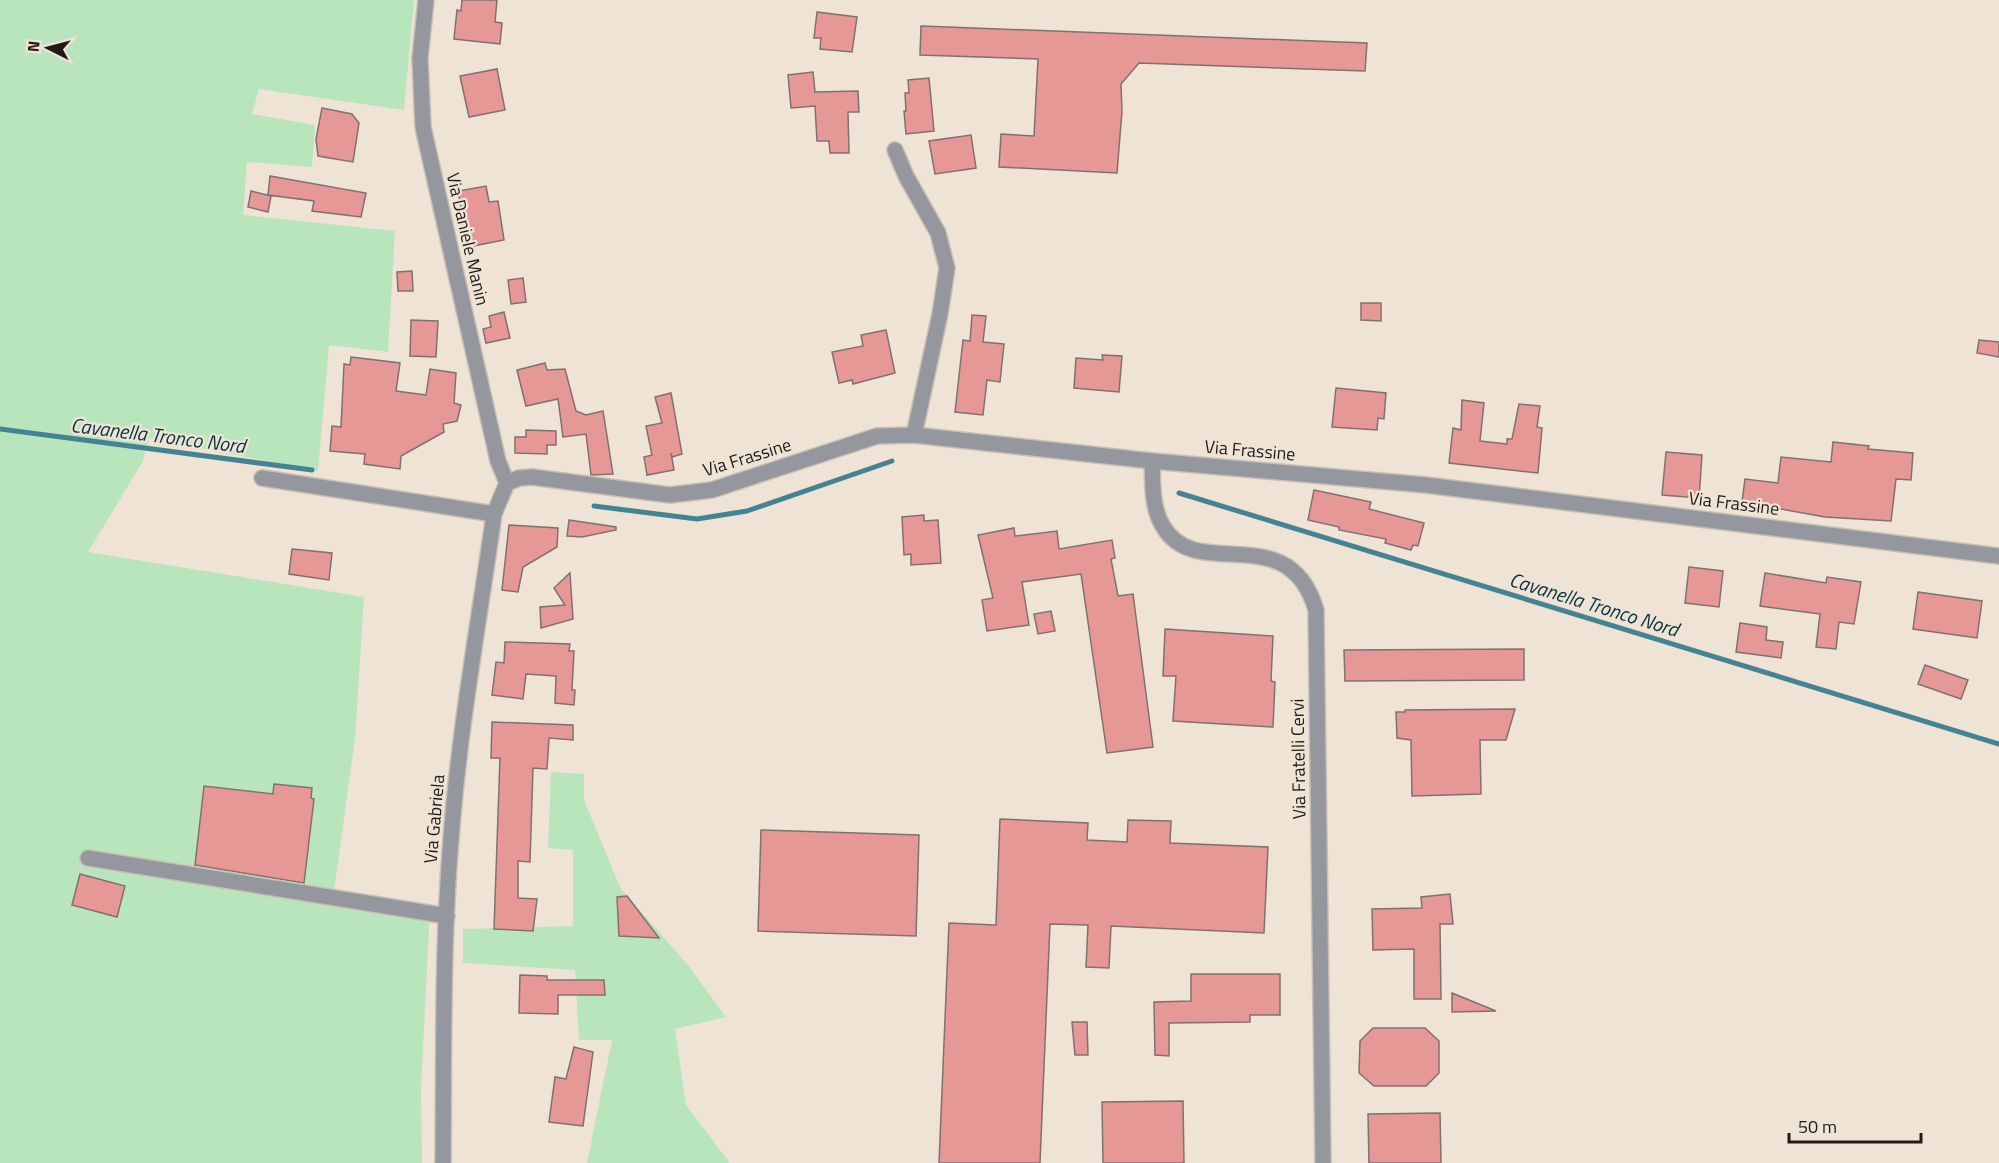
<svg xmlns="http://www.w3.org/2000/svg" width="1999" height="1163" font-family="'Titillium Web',sans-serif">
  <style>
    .green { fill: #b9e5bc }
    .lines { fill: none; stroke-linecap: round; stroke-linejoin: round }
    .stream { stroke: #448492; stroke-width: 5 }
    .building { fill: #e59896; stroke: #827070; stroke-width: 1.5 }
    .minor-casing { stroke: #cabfb4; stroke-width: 18 }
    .minor { stroke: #94989e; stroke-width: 15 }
    .labels { text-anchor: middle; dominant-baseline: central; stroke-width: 4.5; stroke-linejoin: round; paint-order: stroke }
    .street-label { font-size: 18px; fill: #201b17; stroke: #efe3d6 }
    .water-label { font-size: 20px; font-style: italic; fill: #07353f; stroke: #efe3d6 }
  </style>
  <rect width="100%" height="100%" fill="#efe3d6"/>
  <path class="green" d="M0 0H414L404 110 259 89 252 114 315 125 312 167 247 162 243 215 395 231 388 352 329 345 318 471 149 438 143 461 88 552 364 597 355 739 334 891 414 902 430 909 421 1088 422 1163H0Z
    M551 772 584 774V800L621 889 688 965 726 1017 675 1029 686 1105 730 1163H587L612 1040H579L575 970 463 963V929L573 926V850L548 848Z"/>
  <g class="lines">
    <path class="stream" d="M0 429 312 470
      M1179 493 1999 744
      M594 506 697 519 747 511 892 461"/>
  </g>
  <path class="building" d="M462 0H497L495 22 502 23 500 44 454 39 457 10 461 11Z
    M817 12 857 17 852 52 820 49 821 38H814Z
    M921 26 1367 43 1365 71 1139 63 1121 84 1122 111 1117 173 999 167 1001 134 1034 136 1038 59 920 55Z
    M497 69 505 110 469 117 460 76Z
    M813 72 815 92 858 91 859 112H848L849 153H830L829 141H817L815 106 791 108 788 75Z
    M929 78 934 131 906 134 904 111H906L905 93H909L908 80Z
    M322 108 352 114 359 123 353 162 318 156 316 139Z
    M971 135 976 168 935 174 929 141Z
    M270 176 366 193 361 217 312 211 314 201 268 195Z
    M486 186 489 202 498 201 504 240 468 247 458 191Z
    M251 191 271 196 268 212 248 207Z
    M412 271 413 291H398L397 272Z
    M523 278 526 302 511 304 508 280Z
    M1361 303H1381V321L1361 320Z
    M504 312 510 338 486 343 483 329 491 327 489 316Z
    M972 315 986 316 983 342 1004 344 1000 382 987 380 983 415 955 412 963 340 970 341Z
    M411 320 438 321 436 357 410 356Z
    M886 330 895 373 853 384 852 380 839 383 832 352 863 346 861 335Z
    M1979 340 1999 342V357L1977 353Z
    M1102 355 1122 356 1119 392 1074 388 1076 358 1103 360Z
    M351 357 400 363 396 391 426 395 430 369 456 373 454 403 461 405 457 421 443 424 444 432 401 456 400 469 364 464 365 454 330 451 332 426 341 427 344 364 350 365Z
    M545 363 547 370 565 369 576 411 586 415 603 411 613 474 591 475 586 434 563 437 558 399 526 406 517 370Z
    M1336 388 1386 393 1384 419 1378 418 1377 430 1332 427Z
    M671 393 682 454 672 457 671 453 674 470 647 475 644 457 652 455 646 426 662 423 655 397Z
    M1462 400 1484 403 1480 441 1507 444V439H1512L1519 404 1540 406 1537 427 1542 428 1538 473 1449 463 1453 428 1461 430Z
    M526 430 556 431V445H547V454L515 453V437H526Z
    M1833 442 1869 446 1868 449 1913 453 1911 480 1896 479 1891 521 1825 517 1742 502 1745 479 1778 483 1781 457 1831 462Z
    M1666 452 1702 455 1699 498 1662 495Z
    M1314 490 1371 502 1369 509 1424 523 1418 546 1413 545 1411 550 1385 543 1386 539 1339 530V527L1308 520Z
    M924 515V521L938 520 941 563 911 565V554L904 555 902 517Z
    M569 520 616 527V530L582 537 567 536Z
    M509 525 558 528 557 547 523 567 518 592 502 590Z
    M1014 528 1015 536 1057 531 1059 549 1112 540 1115 558 1111 559 1118 596 1133 594 1153 747 1107 753 1081 574 1022 582 1029 625 987 631 982 600 993 598 978 535Z
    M292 549 332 553 329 580 289 574Z
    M1689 567 1723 571 1719 607 1685 603Z
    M570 573 573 619 541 628 540 607 565 605 554 588Z
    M1765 573 1826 583 1827 577 1861 582 1854 624 1839 622 1836 649 1816 647 1820 614 1760 606Z
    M1918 592 1982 601 1977 638 1913 629Z
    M1051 611 1055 631 1038 634 1034 614Z
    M1740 623 1767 627 1766 640 1783 642 1781 658 1736 652Z
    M1165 629 1273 636 1271 681 1275 682 1273 727 1173 721 1176 676H1163Z
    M505 642 570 644 569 651H574L572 690H575L574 705 555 703 556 676 526 674 523 699 492 695 496 662 504 663Z
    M1524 649V680L1345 681 1344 650Z
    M1925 665 1968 680 1961 699 1918 684Z
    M1515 709 1506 740H1480L1481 794 1412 796 1411 740 1397 738 1396 712H1405V710Z
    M492 722 573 725V740L549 738 547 769 533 768 530 862 518 861V898L537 899 533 931 494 929 500 758H491Z
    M274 784 312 788 311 798 314 799 304 883 195 865 204 786 273 794Z
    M1000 819 1088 823 1087 840 1127 842 1128 820 1171 821 1170 843 1268 847 1264 933 1111 926 1109 968 1086 967 1088 925 1050 924 1040 1163H939L949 923 996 925Z
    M761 830 919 835 916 936 758 931Z
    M80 874 125 886 117 917 72 905Z
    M1450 894 1453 924H1440L1441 999H1414V949L1373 950 1372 909 1422 908 1421 897Z
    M627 896 659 938 619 936 617 897Z
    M1191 974H1280V1015H1250V1022L1169 1023V1056L1155 1055 1154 1002 1191 1001Z
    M520 975 547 976V980H604L605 995H558V1014L519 1013Z
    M1452 993 1496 1011 1452 1012Z
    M1072 1022H1087L1088 1055H1075Z
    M1373 1028H1425L1439 1041V1073L1426 1086H1374L1359 1073 1360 1041Z
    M574 1047 593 1052 583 1126 549 1122 555 1077 566 1079Z
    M1183 1101 1184 1163H1103L1102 1102Z
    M1440 1113 1441 1163H1369L1368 1114Z"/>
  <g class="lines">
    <defs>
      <path id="minor" d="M426 0 420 58 423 127 498 461 507 483
        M895 150 906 176 938 233 947 268 940 314 914 435
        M1152 461C1153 483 1151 508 1164 528 1198 583 1289 517 1316 610L1323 1163
        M262 478 494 514
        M507 483 519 478 532 477 670 495 712 490 877 436 914 435 1152 461 1426 485 1999 556
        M88 858 447 916
        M443 1163C444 1055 442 947 451 839 459 730 479 622 494 514L507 483"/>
    </defs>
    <use href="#minor" class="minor-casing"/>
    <use href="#minor" class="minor"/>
  </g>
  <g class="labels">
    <g class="street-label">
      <text transform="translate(468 239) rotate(77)">Via Daniele Manin</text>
      <text transform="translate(1250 450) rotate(5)">Via Frassine</text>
      <text transform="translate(747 457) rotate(-17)">Via Frassine</text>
      <text transform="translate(1734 503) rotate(7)">Via Frassine</text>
      <text transform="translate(1298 759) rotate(-91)">Via Fratelli Cervi</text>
      <text transform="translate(434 819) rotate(-85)">Via Gabriela</text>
    </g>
    <g class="water-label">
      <text transform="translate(158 435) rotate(7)">Cavanella Tronco Nord</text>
      <text transform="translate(1594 604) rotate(17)">Cavanella Tronco Nord</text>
    </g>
  </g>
  <g transform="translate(48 48) rotate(276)" stroke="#efe3d6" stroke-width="4.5" paint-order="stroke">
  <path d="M0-4.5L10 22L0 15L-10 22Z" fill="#201b17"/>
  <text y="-9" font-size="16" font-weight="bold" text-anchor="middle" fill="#201b17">N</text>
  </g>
  <path d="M1789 1133v9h132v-9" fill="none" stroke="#201b17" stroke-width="3"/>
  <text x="1798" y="1133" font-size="18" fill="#201b17" stroke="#efe3d6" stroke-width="4.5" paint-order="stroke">50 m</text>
</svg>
